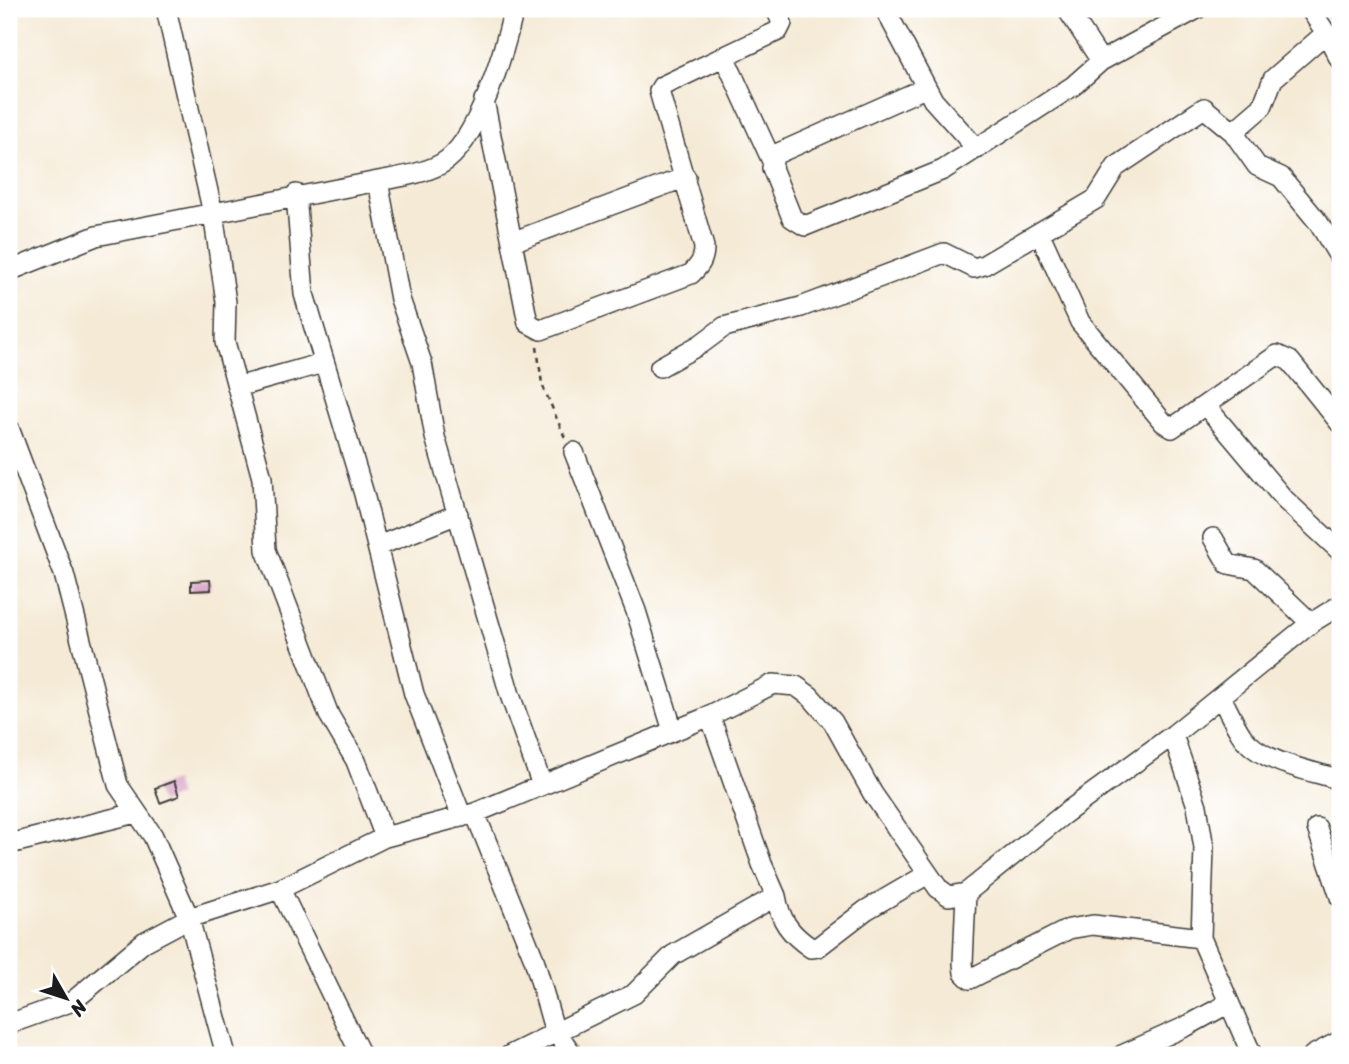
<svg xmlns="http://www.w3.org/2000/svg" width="1349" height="1064" font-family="Sriracha,sans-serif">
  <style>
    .building { fill: #daa8cc }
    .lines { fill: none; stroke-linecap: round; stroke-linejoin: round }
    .minor-casing { stroke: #3d3b38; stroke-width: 22 }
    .path { stroke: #3d3b38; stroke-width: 2.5; stroke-dasharray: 5 5; stroke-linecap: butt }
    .minor { stroke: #fff; stroke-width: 19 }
  </style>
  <rect width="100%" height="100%" fill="#fff"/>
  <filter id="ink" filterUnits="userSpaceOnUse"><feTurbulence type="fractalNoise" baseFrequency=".0143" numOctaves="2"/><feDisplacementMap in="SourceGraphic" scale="14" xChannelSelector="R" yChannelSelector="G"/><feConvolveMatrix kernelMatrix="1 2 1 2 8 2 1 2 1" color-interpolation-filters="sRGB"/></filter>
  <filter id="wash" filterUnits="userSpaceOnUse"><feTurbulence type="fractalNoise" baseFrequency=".00686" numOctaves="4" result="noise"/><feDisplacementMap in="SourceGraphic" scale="28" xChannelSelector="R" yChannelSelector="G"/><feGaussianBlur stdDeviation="1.57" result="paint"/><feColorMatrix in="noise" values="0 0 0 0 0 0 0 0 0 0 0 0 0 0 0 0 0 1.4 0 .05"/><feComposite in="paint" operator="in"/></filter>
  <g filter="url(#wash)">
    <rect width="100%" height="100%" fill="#f5ead6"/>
    <g id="blocks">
      <path class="building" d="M210 580 211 590 191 591V581Z
        M174 781 179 796 160 803 155 788Z"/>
    </g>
  </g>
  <g filter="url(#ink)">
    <use href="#blocks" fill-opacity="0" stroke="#3d3b38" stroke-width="2"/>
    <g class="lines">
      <defs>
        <path id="minor" d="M166 9 213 213 226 302 225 342 262 478 266 550 329 715 356 761 385 837
          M885 9 933 100 977 149
          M1067 9 1101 61
          M1326 33 1340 60
          M724 56 771 159
          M925 88 774 155 772 168 792 218 805 226 943 170 1073 86 1101 61 1197 9
          M484 100 528 323 541 330 691 274C700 265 704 260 704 247L659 91 662 86 778 31 782 23 776 9
          M1233 132 1257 166 1281 177 1318 222 1340 258
          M378 181 400 299 422 363 435 437 510 695 542 785
          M296 194 304 294 364 494 414 694 462 817
          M1040 234 1080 322 1163 422 1172 428 1277 355 1290 361 1340 423
          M512 242 686 177
          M9 271 96 236 378 181C399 177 422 174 441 164 478 144 505 48 514 9
          M660 367 701 344 724 327 801 307 944 253 974 268 984 265 1096 199 1116 167 1204 108 1233 132 1262 107 1273 79 1326 33 1310 9
          M237 387 323 363
          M1206 406 1284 499 1340 551
          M9 428 64 574 118 785 153 836 189 918 226 1055
          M574 452 636 611 673 731
          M1213 538 1228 564 1254 569 1311 623
          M378 546 458 514
          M1221 697C1228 710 1234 724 1242 736 1261 763 1310 770 1340 780
          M1173 735 1197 806 1204 848 1201 938 1252 1055
          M475 813 534 959 554 1029 573 1055
          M1317 828 1340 897
          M9 844 136 813
          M280 889 361 1055
          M966 893 963 963 964 973 970 979 1069 929 1093 925 1201 938
          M776 896C780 920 790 934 811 948L818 947 866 910 928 874
          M9 1024 73 1001 144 942 189 918 280 889 385 837 475 813 710 716 773 684 796 686 810 696 833 722 873 794 938 888 949 896 966 893 1064 814 1173 735 1311 623 1340 605
          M510 1055 634 994 673 955 776 896 762 864 710 716
          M1122 1055 1187 1026 1229 1003
          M1313 1055 1340 1041"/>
      </defs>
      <use href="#minor" class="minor-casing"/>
      <path class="path" d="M537 347 542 384 566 440"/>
      <use href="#minor" class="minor"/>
    </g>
  </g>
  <rect width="1349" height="1064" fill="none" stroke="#fff" stroke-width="35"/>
  <g transform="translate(66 998) rotate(129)" stroke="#ffffff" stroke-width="5" paint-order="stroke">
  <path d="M0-5L12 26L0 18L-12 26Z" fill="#1c1c1c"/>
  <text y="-10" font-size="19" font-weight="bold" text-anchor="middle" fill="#1c1c1c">N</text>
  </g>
</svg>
